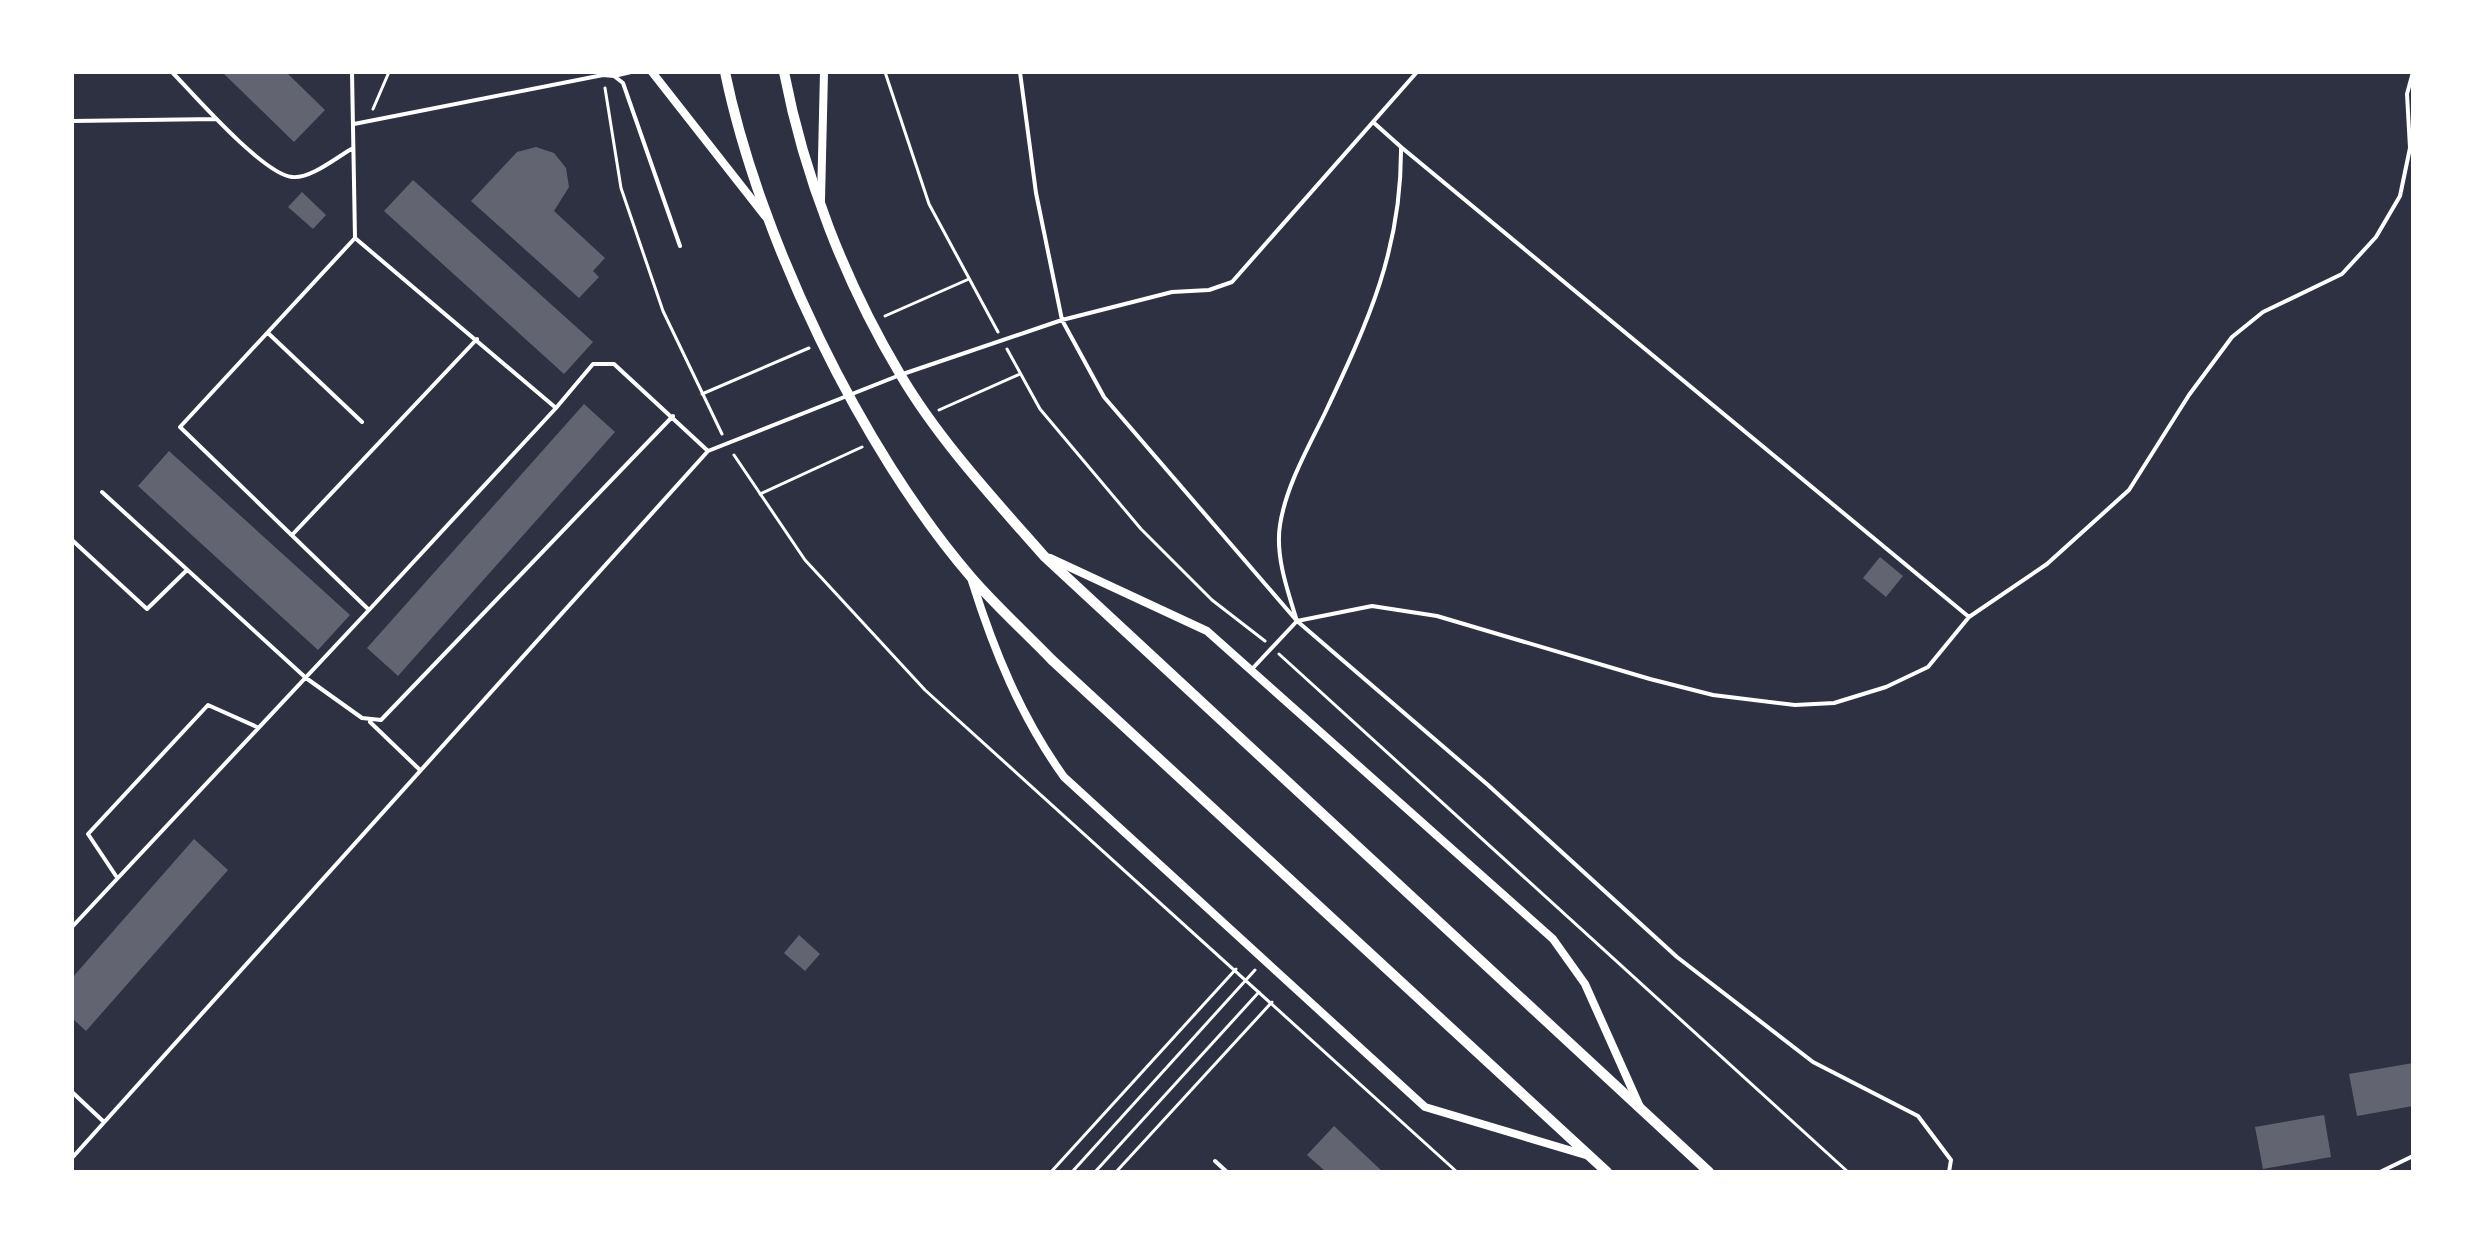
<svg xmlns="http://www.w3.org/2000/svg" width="2485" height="1244" font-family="'DejaVu Sans',sans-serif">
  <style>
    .building { fill: #626471 }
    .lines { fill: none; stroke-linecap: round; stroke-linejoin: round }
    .path { stroke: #fff; stroke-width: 3 }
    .service { stroke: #fff; stroke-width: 4 }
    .minor { stroke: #fff; stroke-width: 8 }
    .tertiary { stroke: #fff; stroke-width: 10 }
  </style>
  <rect width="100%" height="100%" fill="#2d3142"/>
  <path class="building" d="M222 72H286L325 110 294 142Z
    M536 147 554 153 566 168 569 187 554 211 605 258 593 271 599 277 579 298 471 201 517 152Z
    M413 180 593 342 564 374 384 211Z
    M302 192 326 215 313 229 288 207Z
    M584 404 615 432 398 676 367 648Z
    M169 451 350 615 318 650 138 486Z
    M1880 557 1903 576 1886 597 1863 578Z
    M194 839 228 870 86 1031 72 1018V978Z
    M799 935 820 954 805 971 784 953Z
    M2413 1063V1106L2357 1116 2349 1074Z
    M2324 1115 2331 1157 2263 1169 2255 1127Z
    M1334 1126 1383 1172H1326L1307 1155Z"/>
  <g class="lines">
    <path class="path" d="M885 72 929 204 998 332
      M605 88 621 188 663 311 722 434
      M373 109 389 72
      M885 316 969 279
      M1007 349 1040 409 1141 529 1212 600 1265 641
      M702 394 809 348
      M939 410 1020 374
      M734 455 805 560 925 690 1457 1172
      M760 494 862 447
      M1279 654 1848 1172
      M1051 1172 1236 969
      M1072 1172 1255 970
      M1095 1172 1259 992
      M1116 1172 1272 1002"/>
    <path class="service" d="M172 72C194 95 263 174 292 177 311 179 337 157 353 148
      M352 72 355 238 180 427 369 610 556 408 355 238
      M1020 72 1036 193 1062 320 1104 397 1297 621 1488 785 1677 957 1813 1062 1918 1116 1951 1160 1949 1172
      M614 76 631 72
      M72 121 216 119
      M354 124 603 75 614 76 623 83 680 246
      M1401 147 1969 617
      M268 333 362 422
      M556 408 593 364H614L708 451 900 375 1062 320 1172 292 1209 290 1232 282 1417 72
      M102 492 306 678 362 718 381 720 673 416
      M292 535 477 339
      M72 540 147 609 187 570
      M1297 621 1372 606 1437 616 1650 679 1713 695 1795 705 1834 703 1886 687 1928 667 1969 617 2047 564 2129 490 2189 395 2232 337 2263 312 2342 274 2376 237 2400 196 2410 148 2407 94 2413 72
      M1252 669 1297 621C1288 592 1275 556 1280 525 1286 486 1308 448 1325 413 1368 322 1402 249 1401 147L1373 122
      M370 722 420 770
      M116 876 88 834 208 705 257 727
      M72 927 368 611
      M72 1092 104 1122
      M72 1158 708 451
      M1215 1161 1227 1172
      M2380 1172 2413 1156"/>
    <path class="minor" d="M652 72 765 216
      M821 200 824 72
      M1050 558 1207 631 1553 939 1585 984 1640 1107
      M972 581C994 651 1021 717 1064 777L1425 1107 1589 1156"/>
    <path class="tertiary" d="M725 72C759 237 861 449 971 577 996 606 1025 632 1052 660L1607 1172
      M784 72C804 176 845 282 900 374 939 440 993 498 1044 556L1709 1172"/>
  </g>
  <rect width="2485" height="1244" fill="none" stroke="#ffffff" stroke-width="148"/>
</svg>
